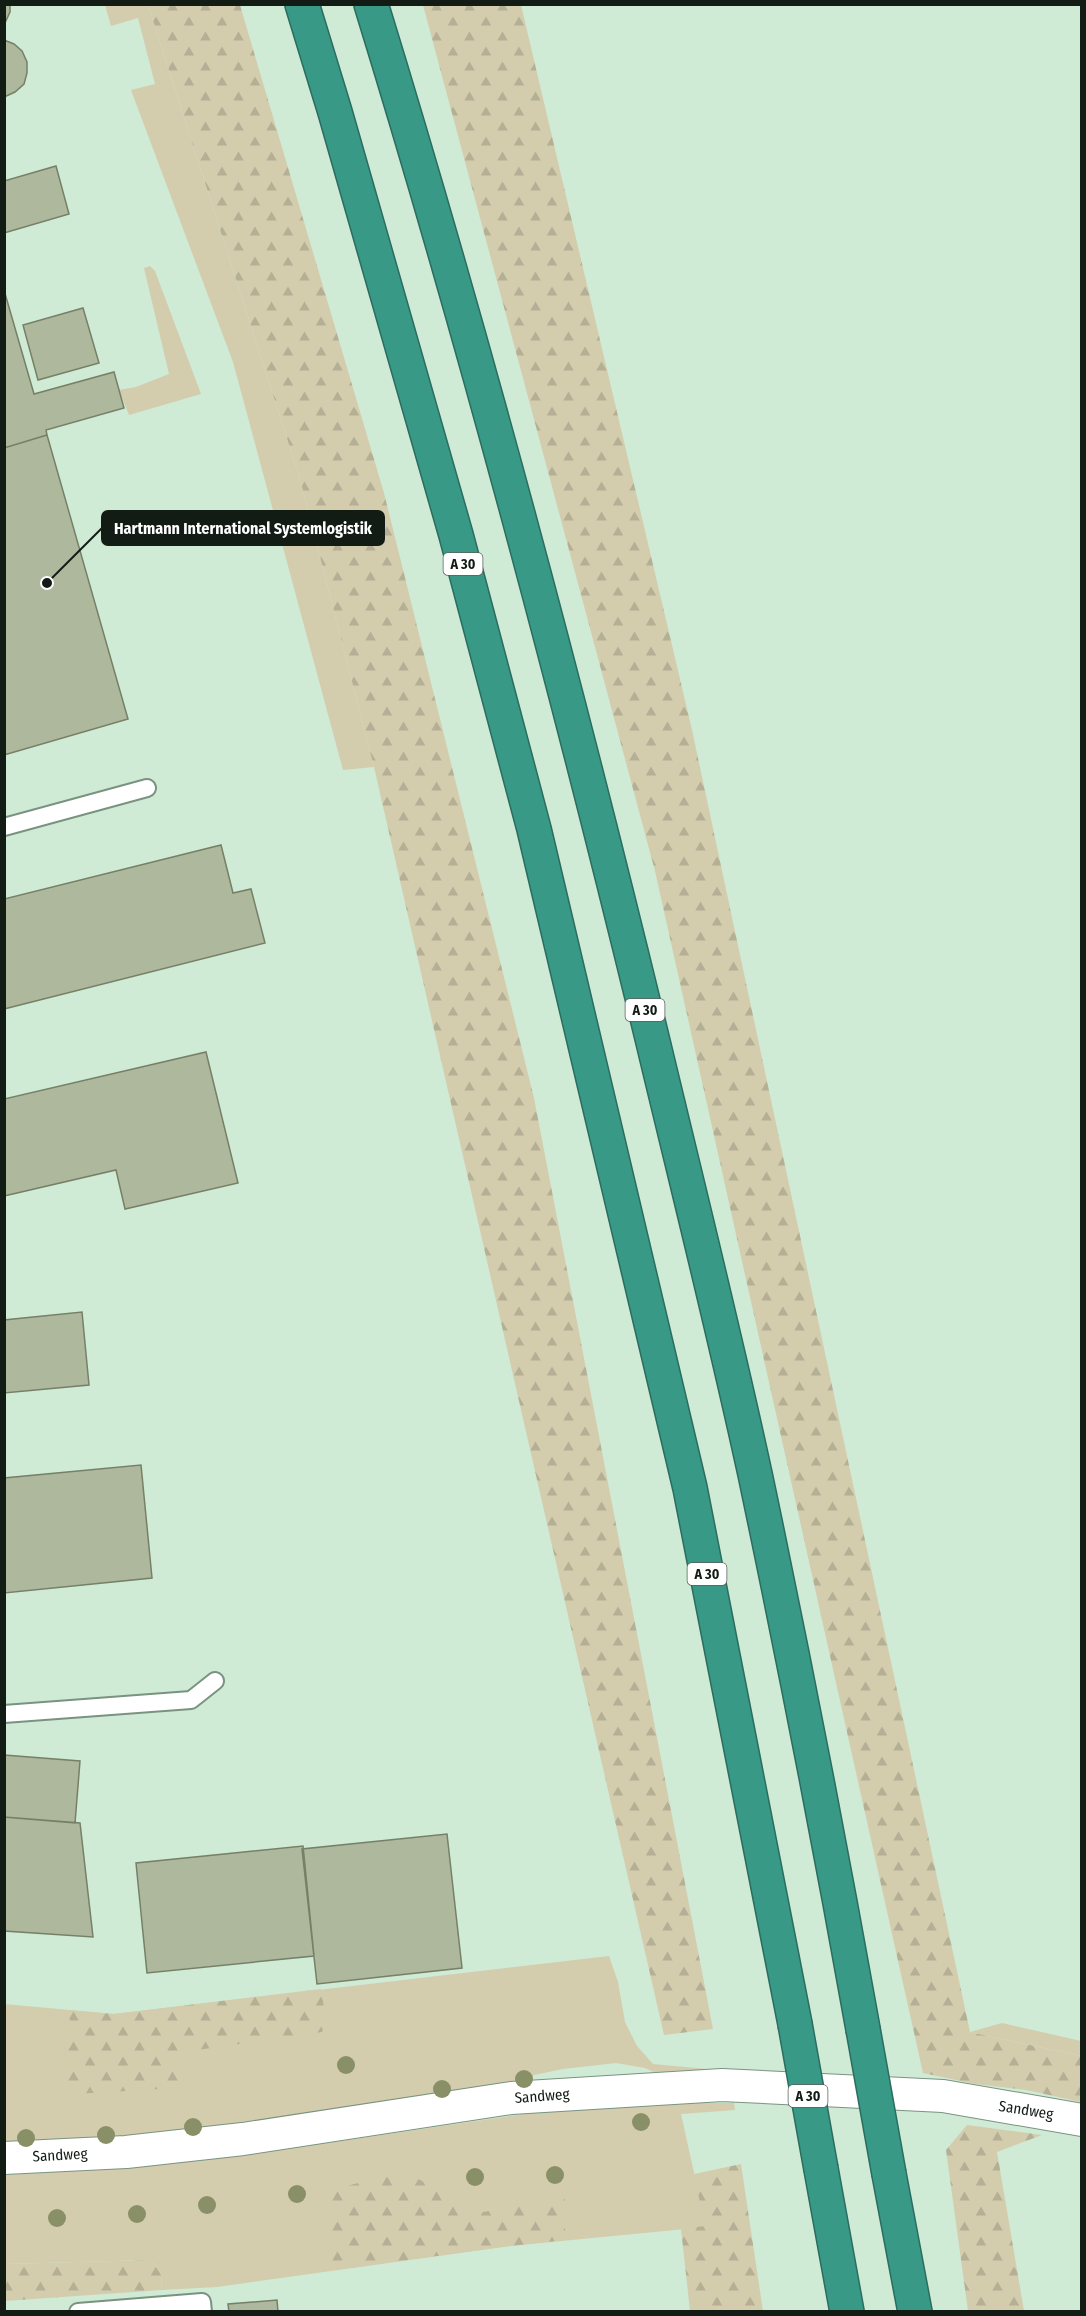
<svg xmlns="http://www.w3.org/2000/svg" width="1086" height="2316" font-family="'Fira Sans Condensed',sans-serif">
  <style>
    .grass { fill: #d3cdae }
    .forest { fill: url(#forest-firs) }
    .building { fill: #adb89d; stroke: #768066; stroke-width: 1.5 }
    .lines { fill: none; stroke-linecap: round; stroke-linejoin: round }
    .service-casing { stroke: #7a9380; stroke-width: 20 }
    .minor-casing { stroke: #7a9380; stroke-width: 34 }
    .motorway-casing { stroke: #2b6d5f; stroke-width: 36 }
    .service { stroke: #fff; stroke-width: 16 }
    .minor { stroke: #fff; stroke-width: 32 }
    .motorway { stroke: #389987; stroke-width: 33 }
    .motorway-bridge-casing { stroke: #2b6d5f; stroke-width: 36; stroke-linecap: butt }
    .motorway-bridge { stroke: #389987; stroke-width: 33 }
    .tree { fill: #899068 }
    .labels { text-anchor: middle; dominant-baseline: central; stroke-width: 4.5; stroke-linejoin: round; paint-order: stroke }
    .shield { fill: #fff; stroke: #595f5a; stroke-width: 1.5 }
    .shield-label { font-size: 14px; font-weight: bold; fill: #121b14 }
    .street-label { font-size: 15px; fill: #121b14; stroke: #fff }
    .leader { fill: none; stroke: #121b14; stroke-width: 2 }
    .callout-dot { fill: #121b14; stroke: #fff; stroke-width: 2 }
    .callout { fill: #121b14; stroke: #121b14; stroke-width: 2 }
    .callout-label { font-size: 16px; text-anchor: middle; font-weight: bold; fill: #fff }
  </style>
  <defs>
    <pattern id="forest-firs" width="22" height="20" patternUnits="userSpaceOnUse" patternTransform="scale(1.5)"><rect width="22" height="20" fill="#d3cdae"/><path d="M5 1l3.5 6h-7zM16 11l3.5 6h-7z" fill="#b4af95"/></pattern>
  </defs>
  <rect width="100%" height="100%" fill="#cfead5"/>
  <path class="grass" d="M105 5H148L300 479 374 767 343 770 233 362 131 90 155 84 138 18 111 26Z
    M150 266 155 271 201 394 129 415 119 390 136 387 169 374 144 268Z
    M609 1956 618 1982 625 2022 637 2046 653 2064 728 2071 662 2076 645 2068 616 2063 563 2069 534 2075 512 2091 234 2131 5 2147 4 2004 114 2014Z
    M1002 2023 1081 2041V2056L970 2032Z
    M607 2103H734L735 2110 681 2114 706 2227 510 2246 217 2287 162 2290 161 2274 151 2260 5 2264V2175L107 2168 217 2153 334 2142 577 2106Z"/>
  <path class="forest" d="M148 5H240L384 493 534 1098 713 2029 664 2035 374 767 300 479Z
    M423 5H521L692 730 970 2032 1081 2056V2102L1026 2090 975 2084 923 2073 655 871Z
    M321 1989 326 2021 322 2032 183 2052 177 2088 75 2094 63 2083 72 2025 66 2010 114 2014Z
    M967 2125 1042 2135 997 2152 1024 2311H968L946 2150Z
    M741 2164 763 2311H690L681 2229 705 2226 694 2174Z
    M405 2173 439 2189 470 2214 565 2199V2240L510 2246 327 2271 326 2234 330 2192 354 2184Z
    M151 2260 161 2274 162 2290 5 2301V2264Z"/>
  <path class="building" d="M4 4H10V12L4 25Z
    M4 40 14 44 22 51 27 62V73L24 84 15 92 4 97Z
    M56 166 69 214 4 233V181Z
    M4 290 34 394 114 372 124 408 46 430 47 435 4 448Z
    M83 308 99 363 38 380 23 325Z
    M47 435 128 719 4 755V448Z
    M221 845 233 893 251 889 265 943 4 1009V899Z
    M206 1052 238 1183 125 1209 116 1170 4 1196V1099Z
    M82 1312 89 1385 4 1393V1320Z
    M141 1465 152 1578 4 1593V1478Z
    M4 1755 80 1761 75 1823 4 1817Z
    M4 1817 80 1823 93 1937 4 1931Z
    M447 1834 462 1968 317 1984 302 1849Z
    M303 1846 314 1956 147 1973 136 1863Z
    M277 2300 278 2312H229L228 2304Z"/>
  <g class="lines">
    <defs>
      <path id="service" d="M4 827 147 788
        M4 1714 191 1700 215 1681
        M78 2312 202 2302 203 2312"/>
      <path id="minor" d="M4 2158 126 2152 243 2139 511 2098 722 2085 943 2096 1082 2120"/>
      <path id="motorway" d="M302 4 335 112 456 535 534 829 690 1488 795 2024
        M371 4C477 348 569 696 654 1046 688 1188 724 1331 755 1474 794 1659 830 1844 863 2029
        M821 2169 847 2312
        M889 2174 915 2312"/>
    </defs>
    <use href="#service" class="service-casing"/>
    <use href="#minor" class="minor-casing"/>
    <use href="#motorway" class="motorway-casing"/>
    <use href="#service" class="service"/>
    <use href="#minor" class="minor"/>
    <use href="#motorway" class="motorway"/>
    <defs>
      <path id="motorway-bridge" d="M795 2024 821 2169
        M863 2029 889 2174"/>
    </defs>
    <use href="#motorway-bridge" class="motorway-bridge-casing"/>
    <use href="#motorway-bridge" class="motorway-bridge"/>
  </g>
  <g class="tree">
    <circle cx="346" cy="2065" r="9"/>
    <circle cx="524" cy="2079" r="9"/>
    <circle cx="442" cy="2089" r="9"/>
    <circle cx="641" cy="2122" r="9"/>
    <circle cx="193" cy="2127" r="9"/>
    <circle cx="106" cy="2135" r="9"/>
    <circle cx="26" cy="2138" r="9"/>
    <circle cx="555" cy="2175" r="9"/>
    <circle cx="475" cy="2177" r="9"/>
    <circle cx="297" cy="2194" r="9"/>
    <circle cx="207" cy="2205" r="9"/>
    <circle cx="137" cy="2214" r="9"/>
    <circle cx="57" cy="2218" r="9"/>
  </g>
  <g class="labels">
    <g class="shield">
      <rect x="443.5" y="553" width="39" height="22" rx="4.5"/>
      <rect x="625.5" y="999" width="39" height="22" rx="4.5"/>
      <rect x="687.5" y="1563" width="39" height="22" rx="4.5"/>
      <rect x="788.5" y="2085" width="39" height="22" rx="4.5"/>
    </g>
    <g class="shield-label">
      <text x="463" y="564">A 30</text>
      <text x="645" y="1010">A 30</text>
      <text x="707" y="1574">A 30</text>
      <text x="808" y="2096">A 30</text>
    </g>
    <g class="street-label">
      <text transform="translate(542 2096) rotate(-4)">Sandweg</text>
      <text transform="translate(1026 2110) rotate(9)">Sandweg</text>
      <text transform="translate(60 2155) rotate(-3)">Sandweg</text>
    </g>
  </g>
  <path class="leader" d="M47 583L102 528"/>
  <circle class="callout-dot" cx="47" cy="583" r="6"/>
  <rect class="callout" x="102" y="511" width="282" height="34" rx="6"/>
  <g class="callout-label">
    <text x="243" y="534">Hartmann International Systemlogistik</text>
  </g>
  <rect width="1086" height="2316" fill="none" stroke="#121b14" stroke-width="12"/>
</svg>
